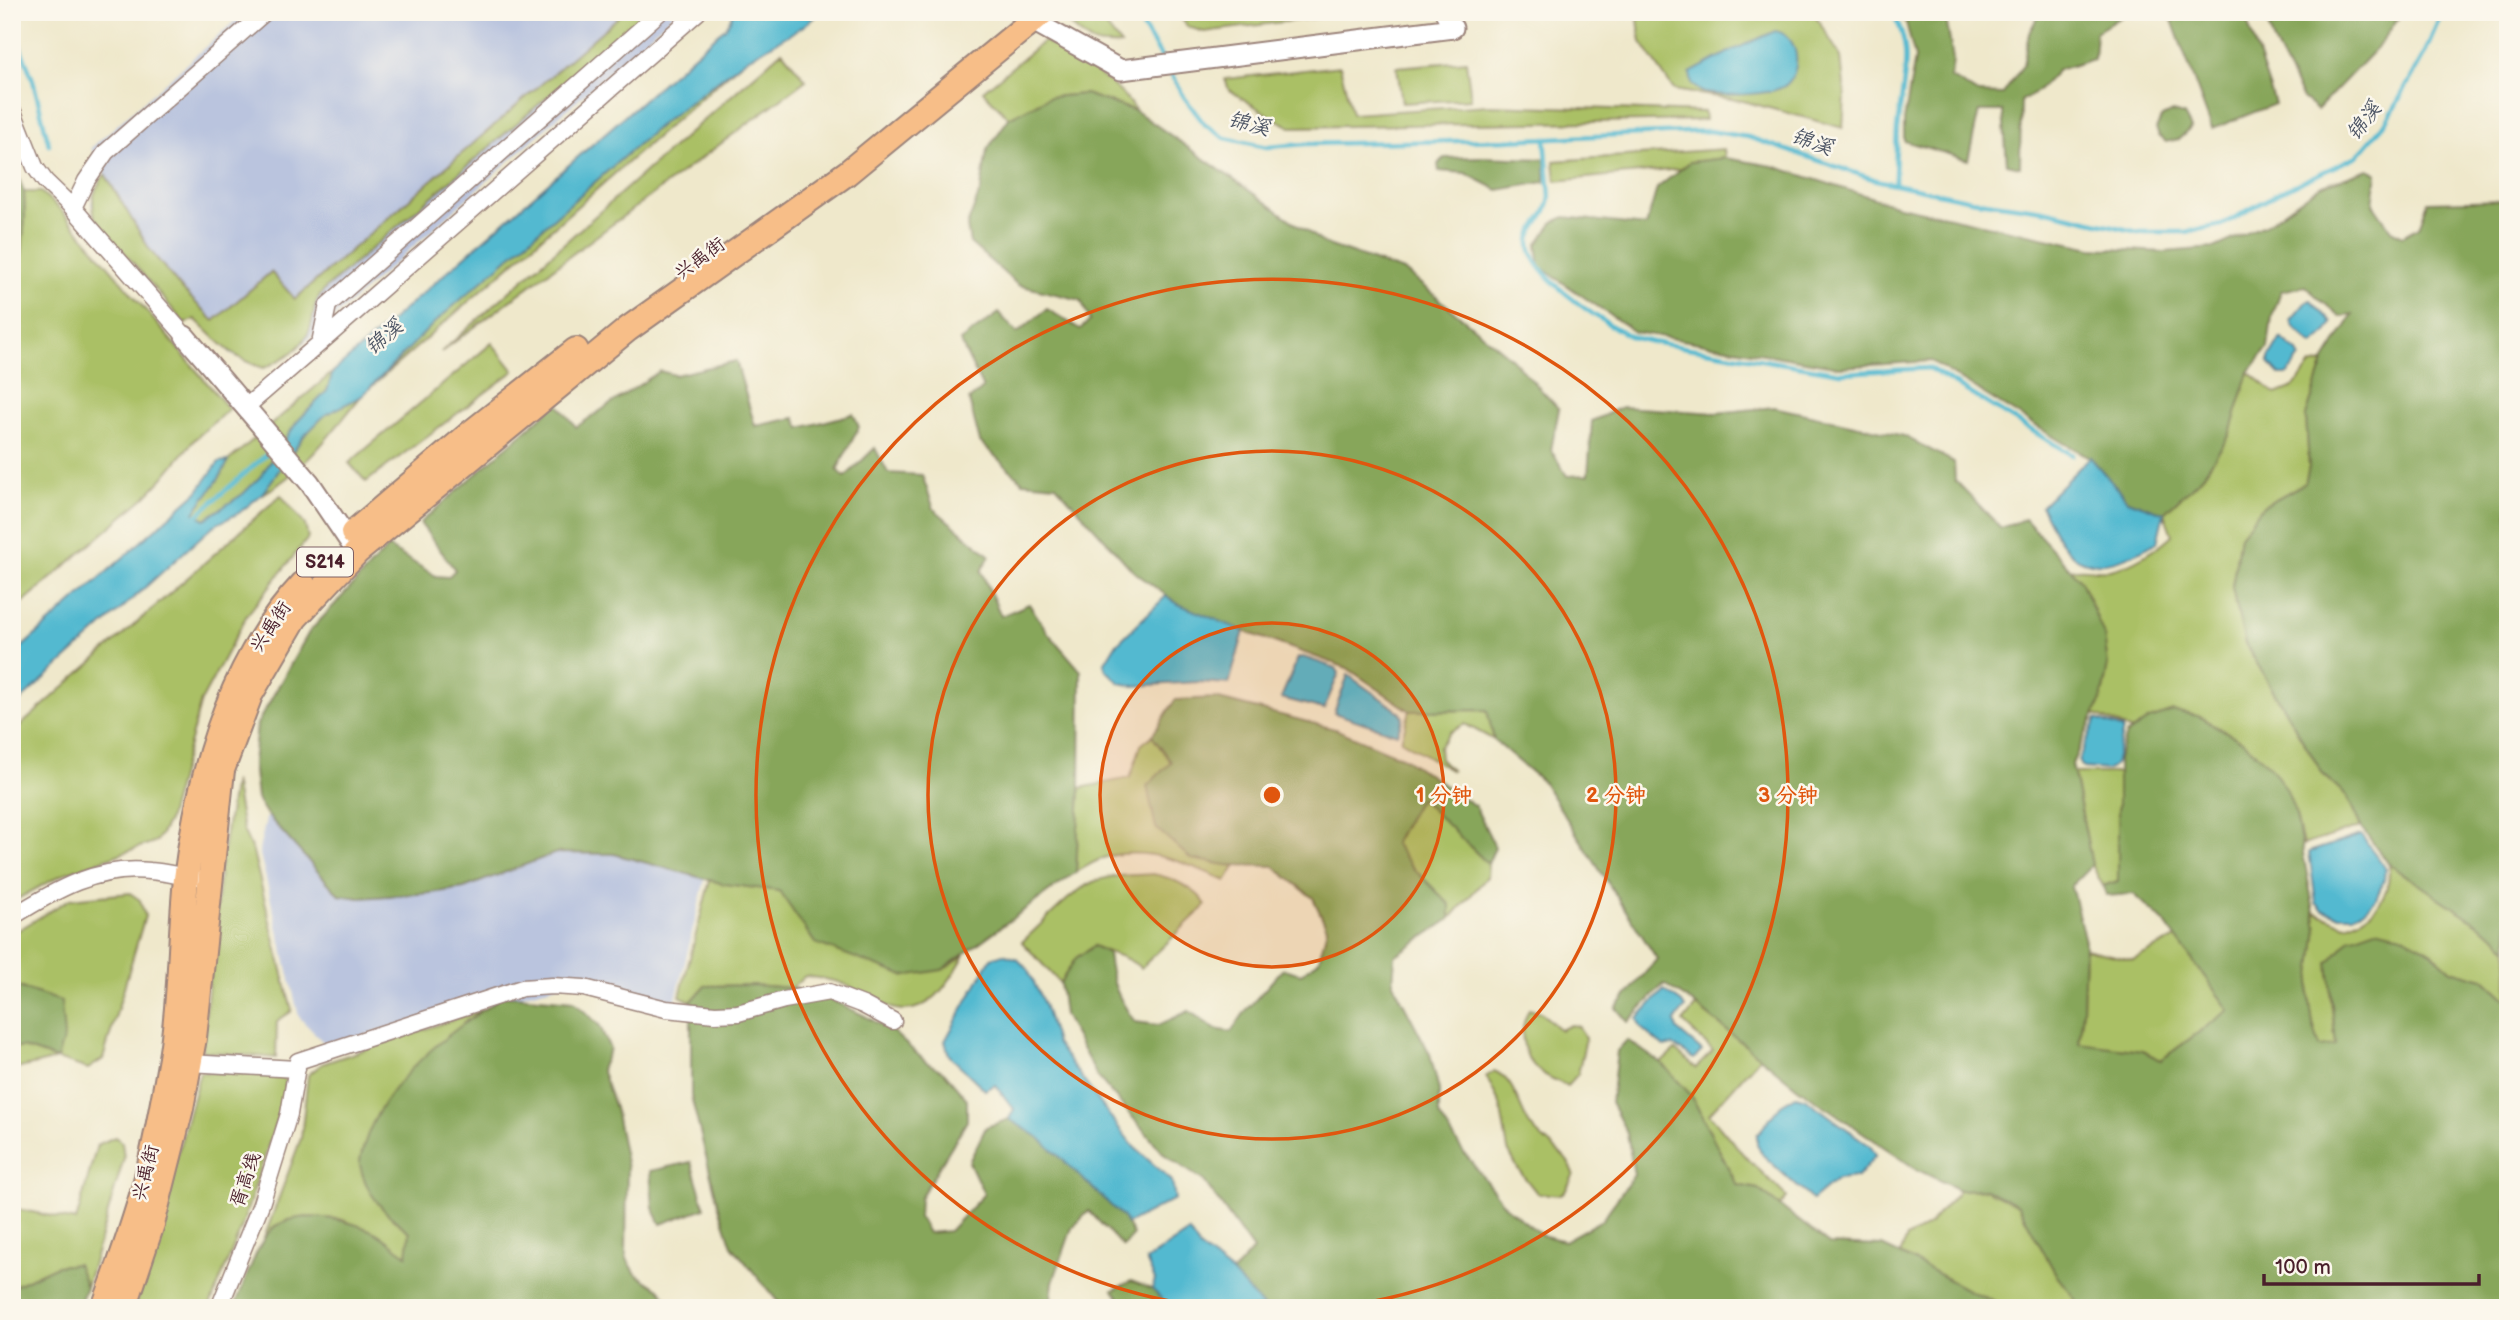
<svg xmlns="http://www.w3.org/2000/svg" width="2520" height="1320" font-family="'Balsamiq Sans','LXGW WenKai TC',sans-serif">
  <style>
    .industrial { fill: #bac4de }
    .green { fill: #aac065; stroke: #7a7048; stroke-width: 2 }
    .forest { fill: #87a65a; stroke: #686242; stroke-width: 2 }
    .water { fill: #52b9d0; stroke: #4e6c7e; stroke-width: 2 }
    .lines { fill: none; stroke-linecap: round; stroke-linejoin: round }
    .stream { stroke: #52b9d0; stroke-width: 4.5 }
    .minor-casing { stroke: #9c847b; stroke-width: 19 }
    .tertiary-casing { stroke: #9c847b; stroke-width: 23 }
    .primary-casing { stroke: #9c847b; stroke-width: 28 }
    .minor { stroke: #fff; stroke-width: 16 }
    .tertiary { stroke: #fff; stroke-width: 19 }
    .primary { stroke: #f7be88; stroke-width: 24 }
    .ring { fill: none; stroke: #e0560e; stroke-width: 3.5 }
    .labels { text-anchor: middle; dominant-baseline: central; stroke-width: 5; stroke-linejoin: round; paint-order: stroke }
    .shield { fill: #fbf7ec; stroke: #7f6065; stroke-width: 2 }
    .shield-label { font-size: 18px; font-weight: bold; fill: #4a1f2b }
    .street-label { font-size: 19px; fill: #4a1f2b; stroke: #fbf7ec }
    .water-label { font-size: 21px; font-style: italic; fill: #4d5565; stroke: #fbf7ec }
    .centre { fill: #e0560e; stroke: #fbf7ec; stroke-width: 3.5 }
    .ring-label { font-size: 21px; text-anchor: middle; font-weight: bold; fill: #e0560e; stroke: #fbf7ec; stroke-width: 5; stroke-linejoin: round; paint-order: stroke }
  </style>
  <rect width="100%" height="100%" fill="#fbf7ec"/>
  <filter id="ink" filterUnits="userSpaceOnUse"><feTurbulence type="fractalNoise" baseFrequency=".0143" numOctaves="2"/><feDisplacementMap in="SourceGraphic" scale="14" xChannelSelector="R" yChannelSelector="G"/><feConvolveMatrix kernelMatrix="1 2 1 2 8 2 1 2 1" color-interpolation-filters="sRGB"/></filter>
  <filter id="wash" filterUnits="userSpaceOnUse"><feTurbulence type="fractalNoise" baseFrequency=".00686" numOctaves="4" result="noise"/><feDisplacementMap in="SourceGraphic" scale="28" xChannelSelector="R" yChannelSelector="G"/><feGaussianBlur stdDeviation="1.57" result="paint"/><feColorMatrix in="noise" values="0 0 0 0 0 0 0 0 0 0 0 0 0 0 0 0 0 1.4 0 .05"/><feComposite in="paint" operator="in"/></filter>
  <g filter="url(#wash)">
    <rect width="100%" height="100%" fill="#efe8cb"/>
    <path class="industrial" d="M245 12H676L339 313 296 350 264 368 248 363 232 355 195 319 185 324 95 218 91 204 94 191 105 174 91 148Z
      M267 815 339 895 360 898 431 893 464 888 556 853 614 854 705 879 675 1003 580 980 326 1045 299 1017 259 850Z"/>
    <path class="green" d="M624 12H646L326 288C310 307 317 308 310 329 302 350 283 359 264 368 232 359 218 341 195 319L185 324 95 218C90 199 94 190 105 174L150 250 180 287 214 321 271 272 295 299Z
      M1072 12H1095L1121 45C1090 47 1090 42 1068 23L1067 15Z
      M1176 12H1361L1204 32 1188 27Z
      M1637 12H1813L1841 57 1845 96 1843 128 1743 101 1674 90 1641 42Z
      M1044 41C1076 59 1115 79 1136 111L1085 94 1049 97 1009 118 983 91Z
      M782 51 806 80 441 352Z
      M1466 61 1471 99 1402 103 1397 67Z
      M742 62 362 395C332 432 303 473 261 495L304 436 325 415 362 396 434 323 661 124Z
      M1340 66 1352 114 1489 105 1704 112 1705 120 1291 127 1275 119 1229 90 1225 79Z
      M1724 149 1725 158 1690 162 1681 169 1556 181 1554 161Z
      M24 192H41L62 211 229 409 195 439 163 478 145 497 12 612V314L25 222Z
      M492 343 514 371 366 482 349 463Z
      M2324 362 2306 416 2309 467 2305 483 2263 506 2240 536 2232 587 2245 643 2323 774 2347 796 2361 827 2303 845 2296 815 2244 742 2198 716 2149 719 2132 731 2094 714C2113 676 2109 646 2093 608 2087 593 2082 582 2071 570 2084 566 2097 572 2110 570 2131 566 2157 549 2172 535L2164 513 2201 478 2229 436 2249 372 2276 394 2294 387 2311 365Z
      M333 372 327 391 297 422 260 477 243 494 205 519 194 513C204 495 222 480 228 461Z
      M281 495 305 525 308 538 247 615 201 701 168 821 157 841 63 874 12 902V733Z
      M1487 710 1494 740 1465 724 1450 732 1439 747 1440 759 1452 771 1401 740 1410 711Z
      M1152 736 1171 762 1226 865 1236 866 1226 881C1189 864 1151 847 1110 856 1099 858 1086 867 1076 872L1080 788 1130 778 1141 745Z
      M2074 773H2119L2118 881 2103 886 2092 865Z
      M234 781 243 830 253 852 292 1011 277 1021 276 1058 202 1051 220 870Z
      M1420 797 1488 864 1487 877 1450 919V905L1414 869 1394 844Z
      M2389 864 2496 936 2508 949V1001L2484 979 2451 970 2432 953 2330 991 2336 1045 2320 1048C2315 1030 2309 1012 2309 994 2310 966 2319 940 2315 912L2345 925C2376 916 2391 897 2389 864Z
      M1153 874C1170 877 1198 889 1206 905L1141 968C1127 956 1110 954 1094 946L1076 958 1060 983 1022 942C1040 926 1072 891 1093 882 1111 874 1134 876 1153 874Z
      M710 880 780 891 815 943 942 970 965 955C950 981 929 1019 892 1008 873 1002 857 988 838 982 828 979 816 978 805 976L792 988 754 985 705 986 691 1002 680 996Z
      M130 893 140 900 145 916 103 1059 88 1069 57 1059 12 1070V1049L22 1047 57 1059 23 988 12 985V934L70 899Z
      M2176 938 2229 1010 2161 1060 2142 1051 2079 1044 2083 1011 2085 949 2133 960Z
      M1696 1006 1760 1057 1709 1114 1742 1153 1787 1197 1780 1206 1758 1189 1737 1185 1691 1095 1661 1063 1675 1050 1696 1068 1713 1051 1683 1022Z
      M484 1009 463 1023 392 1219 410 1232 407 1256 376 1233 340 1219 306 1217 277 1225 264 1238 301 1138 308 1075 322 1064Z
      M1529 1009 1542 1013 1560 1030 1571 1025 1578 1026 1586 1038 1578 1074 1567 1086C1558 1081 1546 1077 1538 1070 1520 1054 1519 1029 1529 1009Z
      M1494 1071C1515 1079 1518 1107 1530 1125 1543 1144 1568 1152 1574 1174L1566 1190 1560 1195 1537 1193 1518 1169 1508 1150 1500 1104 1486 1076Z
      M200 1072 280 1075 286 1082 285 1094 242 1226 209 1308H135Z
      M115 1137 122 1142 124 1158 86 1287 77 1264 57 1266 12 1287V1208L76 1221 97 1145Z
      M1986 1189 2018 1205 2057 1276 2082 1308H2002L2001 1304 1963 1288 1900 1254 1907 1238 1930 1224 1959 1190Z"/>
    <path class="forest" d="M1900 12H1945L1953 59 1951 78 1978 93 2003 94 2023 65 2029 33 2040 12H2129L2096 32 2094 59 2058 70 2039 90 2021 101 2020 167 2007 164 2003 111H1979L1968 160 1904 141V121L1915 58 1906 23Z
      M2169 12H2244L2275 104 2212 129Z
      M2264 12H2402L2382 42 2317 110 2303 99 2273 40Z
      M1085 94 1136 111 1325 244 1406 272 1511 358 1559 409 1551 450 1567 476 1588 475 1592 421 1622 407 1716 413 1774 407 1904 436 1954 462 1955 480 2001 528 2025 519 2081 581 2104 635 2108 665 2101 700 2072 764 2092 865 2071 886 2085 941 2083 1011 2079 1043 2142 1051 2161 1060 2229 1010 2165 923 2134 894 2106 896 2103 886 2118 881V759L2126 735 2149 719 2173 711 2198 716 2244 742 2270 766 2286 789 2296 815 2317 928 2309 993 2313 1025 2320 1047 2336 1045 2328 963 2350 938 2376 929 2402 935 2432 953 2451 970 2484 979 2508 1001V1308H2082L2057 1276 2018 1205 1986 1189 1959 1190 1916 1169 1798 1088 1693 1003 1664 984 1628 1022 1616 1008 1657 959 1543 782 1494 740 1487 710 1410 711 1347 668 1229 626 1178 604 1133 571 1056 485 1023 482 980 442 969 400 983 388 960 341 999 313 1017 333 1047 309 1080 329 1090 321 1081 300 1018 285 970 243 967 226 981 189 987 150 1009 118 1049 97Z
      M2172 112 2184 115 2191 128 2179 139 2166 142 2159 136 2156 129 2162 117Z
      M1480 157 1545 159V182L1498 190 1465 173 1439 171 1438 164 1445 158Z
      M1725 158 1773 166 1895 205 2092 248 2164 252 2214 248 2267 224 2320 186 2368 169 2377 173 2373 204 2391 230 2403 236 2419 227 2428 202 2508 200V949L2496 936 2389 864 2361 827 2347 796 2323 774 2245 643 2232 587 2240 536 2263 506 2305 483 2309 467 2306 416 2324 362 2353 315 2340 317 2305 286 2281 291 2272 316 2268 348 2249 372 2229 436 2201 478 2164 513 2127 500 2090 457 2065 444 1931 361 1840 367 1635 332 1540 267 1537 245 1553 222 1565 217 1646 226 1657 188 1690 162Z
      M12 160 24 192 25 217 20 277 12 314Z
      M736 361 755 426 795 418 800 428 853 414 859 427 837 470 845 477 875 448 888 473 922 475 934 509 990 556 981 571 1001 616 1029 604 1049 634 1081 671 1080 788 1076 872 942 970 904 976 815 943 779 891 724 884 614 854 556 853 464 888 431 893 360 898 339 895 267 815 257 799 253 763 257 724 309 632 388 547 436 576 448 577 455 570 420 523 557 403 576 427 660 371 675 375Z
      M1215 698 1335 729 1404 758 1475 806 1495 847 1488 864 1420 798 1394 843 1414 869 1450 905V919L1395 956 1393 983 1430 1054 1439 1090V1115L1462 1150 1506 1207 1542 1235 1564 1241 1602 1220 1634 1175 1627 1133 1611 1103 1617 1051 1627 1040 1661 1063 1691 1095 1737 1185 1758 1189 1829 1244 1882 1246 1918 1263 1964 1288 2001 1305 2002 1308H1264L1232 1273 1253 1250 1204 1181 1165 1155 1097 1076 1064 1015 1060 983 1076 958 1094 946 1108 953C1111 982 1118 998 1135 1022L1159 1025 1189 1011 1215 1029 1231 1032 1247 1009 1283 969 1301 974 1319 960 1327 928 1313 898 1273 866 1226 865 1191 859 1156 828 1147 786 1171 762 1152 736 1175 700Z
      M12 985 61 1001 64 1037 57 1059 22 1047 12 1049Z
      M754 985 792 988 823 996 863 1015 892 1031 926 1062 944 1072 967 1099V1121L920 1198 919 1217 928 1233 949 1231 984 1194 969 1162 986 1127 1009 1119 1040 1138 1123 1217 1133 1235 1123 1247 1089 1211 1072 1228 1053 1282 1050 1308H783L732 1246 718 1204 691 1096V1002L705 986Z
      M504 995 574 1001 600 1026 610 1049 601 1069 615 1108 627 1168 626 1257 636 1274 659 1289 675 1308H234C243 1288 253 1255 265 1237 286 1205 347 1218 376 1233 387 1239 396 1249 407 1255L410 1232C386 1215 366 1195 360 1165 359 1159 363 1151 364 1145 385 1078 449 1033 504 995Z
      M691 1162 705 1208 661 1224 653 1208 650 1171Z
      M77 1264 86 1287 78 1308H12V1287L57 1266Z
      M1131 1281 1152 1289 1170 1308H1127L1113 1290Z"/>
    <path class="water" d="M734 12H821L802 27 742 62 661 124 434 323 362 396 325 415 304 436 261 495 239 513 213 526 12 708V656L197 492 219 462 228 461C222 479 205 495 194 513L205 519 243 494 260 477 297 422 327 391 333 372 726 27Z
      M1775 31C1798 34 1803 69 1787 84 1774 96 1724 96 1706 93 1701 93 1697 88 1692 85L1690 73 1729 52Z
      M2311 300 2332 323 2328 331 2312 345 2294 327 2291 320 2306 302Z
      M2281 338 2298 352 2300 357 2287 375H2280L2269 363V358Z
      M2090 457 2127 500 2164 513 2157 542C2133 556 2095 576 2070 553 2058 542 2049 520 2041 506Z
      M1166 596 1178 604 1244 631 1229 684 1198 682 1134 686 1120 683 1106 670 1104 664 1115 646Z
      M1303 657 1336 668 1339 673 1324 709 1281 698 1298 658Z
      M1348 675 1401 713 1403 718 1397 734 1334 713Z
      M2096 719 2123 729 2115 765 2108 770 2084 768 2078 761Z
      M2361 835 2385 867 2384 880 2376 899 2365 910 2353 915H2338L2323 910 2316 903 2309 852Z
      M1003 954 1017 959 1027 968 1044 1004 1056 1043 1109 1115 1134 1147 1172 1181 1175 1199 1127 1224 1123 1217 1040 1138 1009 1119 1014 1109 995 1085 985 1090 949 1055 945 1041 991 958Z
      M1664 990 1682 1003 1685 1008 1675 1021 1677 1030 1702 1051 1694 1059 1673 1045 1664 1047 1641 1028 1637 1019Z
      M1796 1096 1806 1099 1870 1146 1876 1155 1857 1177 1837 1179 1812 1200 1763 1155 1757 1145V1135L1781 1105Z
      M1189 1232 1199 1247 1232 1273 1264 1308H1170L1152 1289 1155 1280 1146 1260Z"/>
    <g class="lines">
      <path class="stream" d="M1134 12 1162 58
        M1891 12C1917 47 1901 90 1897 129 1896 147 1895 166 1895 184
        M12 26 33 80 49 145
        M1168 68 1184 97 1205 125 1225 138 1267 147 1306 144 1506 140 1709 131 1748 137 1876 180 1971 200 2043 210 2138 232H2186L2222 225 2282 191 2357 156 2387 121 2424 55 2442 12
        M1545 138 1550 197C1548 217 1531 226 1530 240 1527 274 1598 319 1626 334 1633 338 1643 340 1652 342L1841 373 1929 368 2072 455
        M195 517 273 449"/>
    </g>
  </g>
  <g filter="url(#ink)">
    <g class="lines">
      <defs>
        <path id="minor" d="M1443 12 1453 28
          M12 109 35 167 45 181 73 208
          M185 336 73 208 86 181 106 152 265 12
          M320 343 698 12
          M246 407 320 343 328 305 660 12
          M12 917C55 890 98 865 150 871 165 872 179 876 194 878
          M189 1063 297 1069
          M219 1308 261 1204 289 1114 298 1061 522 988 552 986 584 988 666 1009 715 1014 738 1013 784 1000 829 992 863 1005 893 1021"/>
        <path id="tertiary" d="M1031 20 1121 70 1453 28
          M185 336 310 483 356 551"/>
        <path id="primary" d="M353 533 472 432 576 350
          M104 1308C119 1265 136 1221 147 1177 157 1138 164 1098 171 1058 181 999 180 938 186 879 199 774 229 662 303 584
          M124 1308 152 1224 181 1108 194 1038 222 770 250 695 295 618 357 552 628 329 847 173 1043 12"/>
      </defs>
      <use href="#minor" class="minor-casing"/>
      <use href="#tertiary" class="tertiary-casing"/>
      <use href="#primary" class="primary-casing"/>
      <use href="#minor" class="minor"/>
      <use href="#tertiary" class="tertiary"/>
      <use href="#primary" class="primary"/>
    </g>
  </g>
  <circle cx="1272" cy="795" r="172" fill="#e0560e" fill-opacity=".12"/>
  <g class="ring">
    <circle cx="1272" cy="795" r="172"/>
    <circle cx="1272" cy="795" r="344"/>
    <path d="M1214 1308A516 516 0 1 1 1330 1308"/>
  </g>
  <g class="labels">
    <rect class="shield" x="297" y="547.5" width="56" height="29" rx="5"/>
    <g class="shield-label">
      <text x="325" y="562">S214</text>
    </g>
    <g class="street-label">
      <text transform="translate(700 259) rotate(-36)">兴禹街</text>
      <text transform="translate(271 627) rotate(-56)">兴禹街</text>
      <text transform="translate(146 1173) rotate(-76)">兴禹街</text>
      <text transform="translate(246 1180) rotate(-71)">胥高线</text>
    </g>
    <g class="water-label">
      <text transform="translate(2364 121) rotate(-53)">锦溪</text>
      <text transform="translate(1249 124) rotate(14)">锦溪</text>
      <text transform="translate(1812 142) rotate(19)">锦溪</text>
      <text transform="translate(384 337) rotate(-41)">锦溪</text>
    </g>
  </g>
  <circle cx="1272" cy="795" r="10" class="centre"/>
  <g class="ring-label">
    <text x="1444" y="802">1 分钟</text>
    <text x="1616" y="802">2 分钟</text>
    <text x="1788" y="802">3 分钟</text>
  </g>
  <rect width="2520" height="1320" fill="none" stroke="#fbf7ec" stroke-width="42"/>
  <path d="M2264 1274v10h215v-10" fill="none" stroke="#4a1f2b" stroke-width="3.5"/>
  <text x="2275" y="1274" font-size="21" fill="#4a1f2b" stroke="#fbf7ec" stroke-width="5" paint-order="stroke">100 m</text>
</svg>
